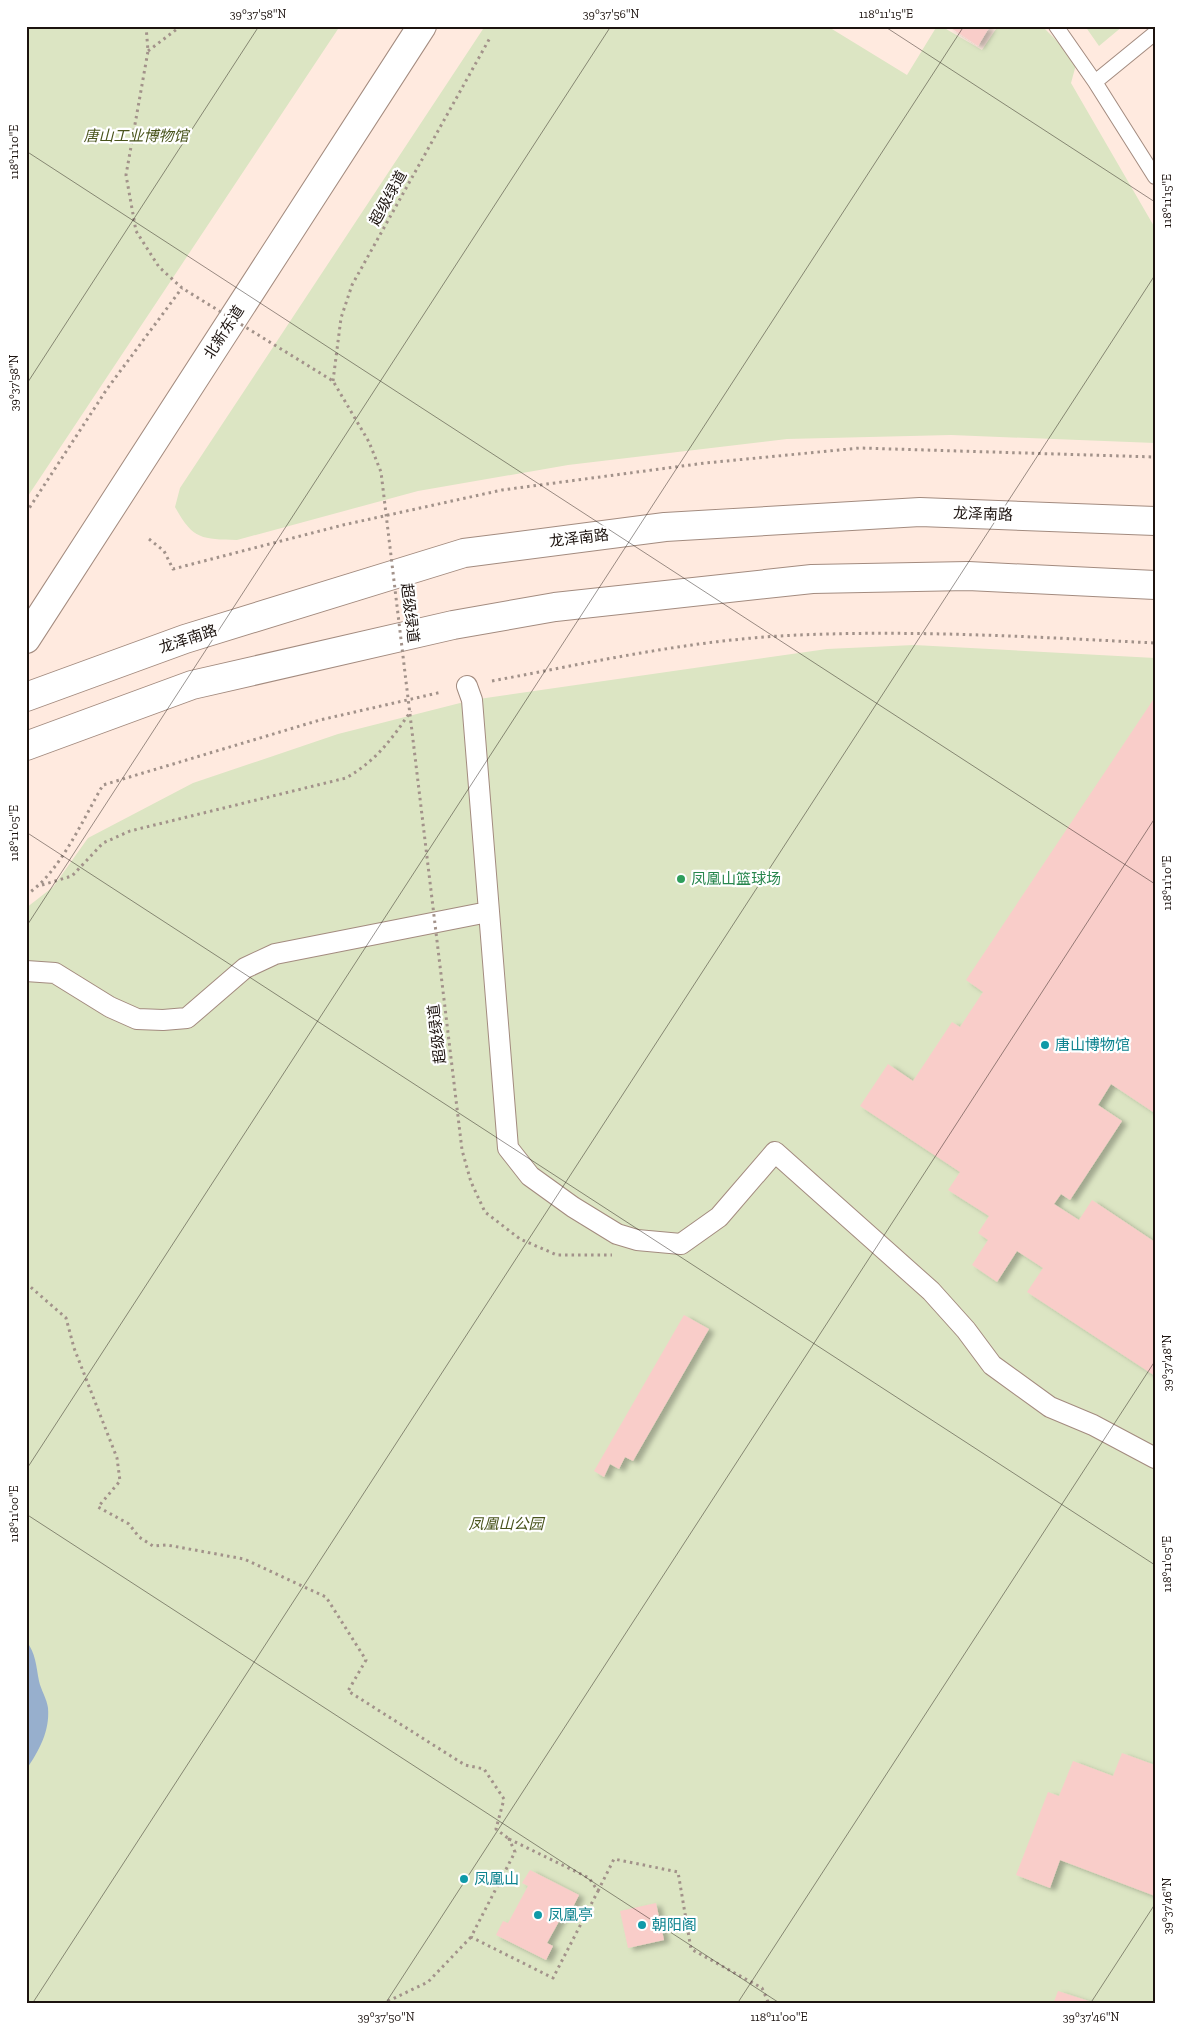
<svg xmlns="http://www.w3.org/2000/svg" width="1181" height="2030" font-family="'Zilla Slab','Noto Sans SC',serif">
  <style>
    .green { fill: #dce5c3 }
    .water { fill: #97afcd }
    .building { fill: #f9cdc9; filter: url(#shadow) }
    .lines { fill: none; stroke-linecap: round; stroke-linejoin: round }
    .service-casing { stroke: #a38b7f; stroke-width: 16 }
    .pedestrian-casing { stroke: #a38b7f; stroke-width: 22 }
    .secondary-casing { stroke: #a38b7f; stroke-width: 30 }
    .primary-casing { stroke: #a38b7f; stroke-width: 30 }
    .path { stroke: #a2928a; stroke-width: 3; stroke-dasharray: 2.5 4; stroke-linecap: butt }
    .service { stroke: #fff; stroke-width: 14 }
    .pedestrian { stroke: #fff; stroke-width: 20 }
    .secondary { stroke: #fff; stroke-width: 28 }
    .primary { stroke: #fff; stroke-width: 28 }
    .path-bridge { stroke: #a2928a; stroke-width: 3; stroke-dasharray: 2.5 4; stroke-linecap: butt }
    .ticks { fill: none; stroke: #1c130f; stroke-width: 1; stroke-opacity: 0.45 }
    .leisure-dot { fill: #2e9e5b; stroke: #fff; stroke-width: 2 }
    .culture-dot { fill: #0f9aa8; stroke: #fff; stroke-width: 2 }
    .labels { text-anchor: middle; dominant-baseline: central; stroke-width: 4.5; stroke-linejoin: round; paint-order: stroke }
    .park-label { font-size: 15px; font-style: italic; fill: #49541c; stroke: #fff }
    .street-label { font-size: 15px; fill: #1c130f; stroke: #fff }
    .leisure-label { font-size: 15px; fill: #27864d; stroke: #fff; text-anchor: start }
    .culture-label { font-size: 15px; fill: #0d838f; stroke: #fff; text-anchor: start }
    .neatline { fill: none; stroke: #1c130f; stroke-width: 2 }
    .ticks-label { font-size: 12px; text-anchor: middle; fill: #1c130f }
  </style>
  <defs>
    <filter id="shadow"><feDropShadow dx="5.5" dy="3" stdDeviation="2.5" flood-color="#0004"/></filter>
  </defs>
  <rect width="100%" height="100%" fill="#ffeadf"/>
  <path class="green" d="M26 26H340L26 499Z
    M485 26H827L907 75 937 26H941L982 50 998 26H1042L1077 61 1071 83 1155 228V443L951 435 787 439 568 465 418 491 237 540C202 539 193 540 175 507L180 488Z
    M1085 26H1123L1099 46Z
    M914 645 1155 658V2004H26V908L53 887 88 838 193 783 338 734 472 700 827 649Z"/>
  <path class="water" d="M26 1641C36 1653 36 1666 39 1681 41 1690 47 1699 48 1708 50 1731 39 1751 26 1770Z"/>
  <path class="building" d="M948 26H990L978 46Z
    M1155 697V1109L1153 1112 1111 1084 1098 1105 1122 1121 1070 1200 1061 1194 1054 1204 1079 1220 1092 1200 1155 1242V1376L1027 1292 1043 1268 1017 1251 997 1282 972 1265 988 1240 978 1233 989 1216 948 1190 960 1172 860 1106 888 1064 913 1081 952 1022 960 1027 983 992 966 980Z
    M684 1315 709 1329 633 1461 625 1457 619 1469 610 1464 604 1477 594 1471Z
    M1122 1753 1155 1765V1896L1060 1860 1050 1888 1016 1875 1048 1792 1059 1796 1073 1761 1113 1776Z
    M530 1870 579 1895 572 1909 567 1907 547 1943 553 1946 546 1960 496 1935 503 1921 508 1923 528 1886 522 1883Z
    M656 1903 664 1940 628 1948 620 1911Z
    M1058 1991 1095 2003V2004H1053Z"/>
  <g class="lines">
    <defs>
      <path id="service" d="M1056 26 1095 82
        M1155 33 1095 82 1155 177"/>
      <path id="pedestrian" d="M467 686 472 700 508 1148 530 1176 573 1207 617 1234 637 1240 681 1244 719 1217 775 1152 931 1291 966 1330 992 1365 1050 1407 1093 1425 1155 1458
        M26 971 55 973 110 1007 137 1019 163 1020 187 1018 245 968 275 954 488 912"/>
      <path id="secondary" d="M26 639 422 26"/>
      <path id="primary" d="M26 697 185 639 464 553 665 527 920 512 1155 521
        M26 746 192 685 453 625 555 607 812 579 968 576 1155 585"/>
    </defs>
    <use href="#service" class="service-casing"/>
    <use href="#pedestrian" class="pedestrian-casing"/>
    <use href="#secondary" class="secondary-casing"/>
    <use href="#primary" class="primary-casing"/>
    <path class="path" d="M148 51 181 26
      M333 381 341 318 352 285 491 36
      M26 513 107 389 182 288
      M149 539 164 551 173 569 343 525 502 490 705 463 860 448 1155 457
      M492 681C593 662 695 639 799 635 918 630 1036 637 1155 643
      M42 885 72 876 103 843 130 831 346 778C377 760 391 740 411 711
      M26 895C60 873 83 819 103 785L320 720 442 692
      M26 1283 66 1318 74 1348 117 1458 120 1481 98 1507 129 1524 139 1537 153 1546 167 1545 244 1559 326 1597 366 1660 348 1691 465 1765 484 1769 504 1799 496 1829 509 1839
      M509 1839 589 1878 598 1891 553 1978 471 1937 515 1852Z
      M598 1891 614 1859 678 1872 691 1949 762 1988 769 2004
      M382 2004 428 1982 471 1937"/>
    <use href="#service" class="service"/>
    <use href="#pedestrian" class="pedestrian"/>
    <use href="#secondary" class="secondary"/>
    <use href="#primary" class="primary"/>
    <path class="path-bridge" d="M146 26 148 51 126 175 136 231 159 267 182 288 333 381 369 442 381 472 462 1150 471 1182 485 1212 520 1239 557 1255H612"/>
  </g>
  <path class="ticks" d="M884 26 1155 202M26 151 1155 884M26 385 259 26M26 832 1155 1565M26 927 611 26M26 1470 964 26M26 1514 781 2004M32 2004 1155 275M385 2004 1155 818M737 2004 1155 1361M1090 2004 1155 1904"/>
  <circle class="leisure-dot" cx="681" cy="879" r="5"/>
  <g class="culture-dot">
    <circle cx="1045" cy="1045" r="5"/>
    <circle cx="464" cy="1879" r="5"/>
    <circle cx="538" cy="1915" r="5"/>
    <circle cx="642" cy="1925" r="5"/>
  </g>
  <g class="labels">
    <g class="park-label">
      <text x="136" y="136">唐山工业博物馆</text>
      <text x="506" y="1524">凤凰山公园</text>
    </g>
    <g class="street-label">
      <text transform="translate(388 198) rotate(-61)">超级绿道</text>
      <text transform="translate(224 332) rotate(-57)">北新东道</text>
      <text transform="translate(983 514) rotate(2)">龙泽南路</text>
      <text transform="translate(579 538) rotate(-7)">龙泽南路</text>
      <text transform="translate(410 613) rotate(83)">超级绿道</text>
      <text transform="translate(188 639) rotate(-18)">龙泽南路</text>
      <text transform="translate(437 1034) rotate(-97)">超级绿道</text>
    </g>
    <g class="leisure-label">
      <text x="691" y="879">凤凰山篮球场</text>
    </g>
    <g class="culture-label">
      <text x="1055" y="1045">唐山博物馆</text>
      <text x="474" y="1879">凤凰山</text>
      <text x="548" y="1915">凤凰亭</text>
      <text x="652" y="1925">朝阳阁</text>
    </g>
  </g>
  <rect width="1181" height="2030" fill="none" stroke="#ffffff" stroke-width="55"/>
  <rect x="28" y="28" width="1126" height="1974" class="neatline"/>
  <g class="ticks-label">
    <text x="258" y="18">39°37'58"N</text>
    <text x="611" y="18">39°37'56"N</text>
    <text x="886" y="18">118°11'15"E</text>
    <text transform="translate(14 152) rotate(-90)" y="4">118°11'10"E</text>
    <text transform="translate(1167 201) rotate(-90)" y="4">118°11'15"E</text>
    <text transform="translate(14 383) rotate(-90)" y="4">39°37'58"N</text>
    <text transform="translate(14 833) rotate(-90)" y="4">118°11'05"E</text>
    <text transform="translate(1167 883) rotate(-90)" y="4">118°11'10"E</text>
    <text transform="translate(1167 1363) rotate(-90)" y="4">39°37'48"N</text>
    <text transform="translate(14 1514) rotate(-90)" y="4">118°11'00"E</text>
    <text transform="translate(1167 1564) rotate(-90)" y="4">118°11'05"E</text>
    <text transform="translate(1167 1906) rotate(-90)" y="4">39°37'46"N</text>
    <text x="386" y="2021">39°37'50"N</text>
    <text x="779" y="2021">118°11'00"E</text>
    <text x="1091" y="2021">39°37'46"N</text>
  </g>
</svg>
